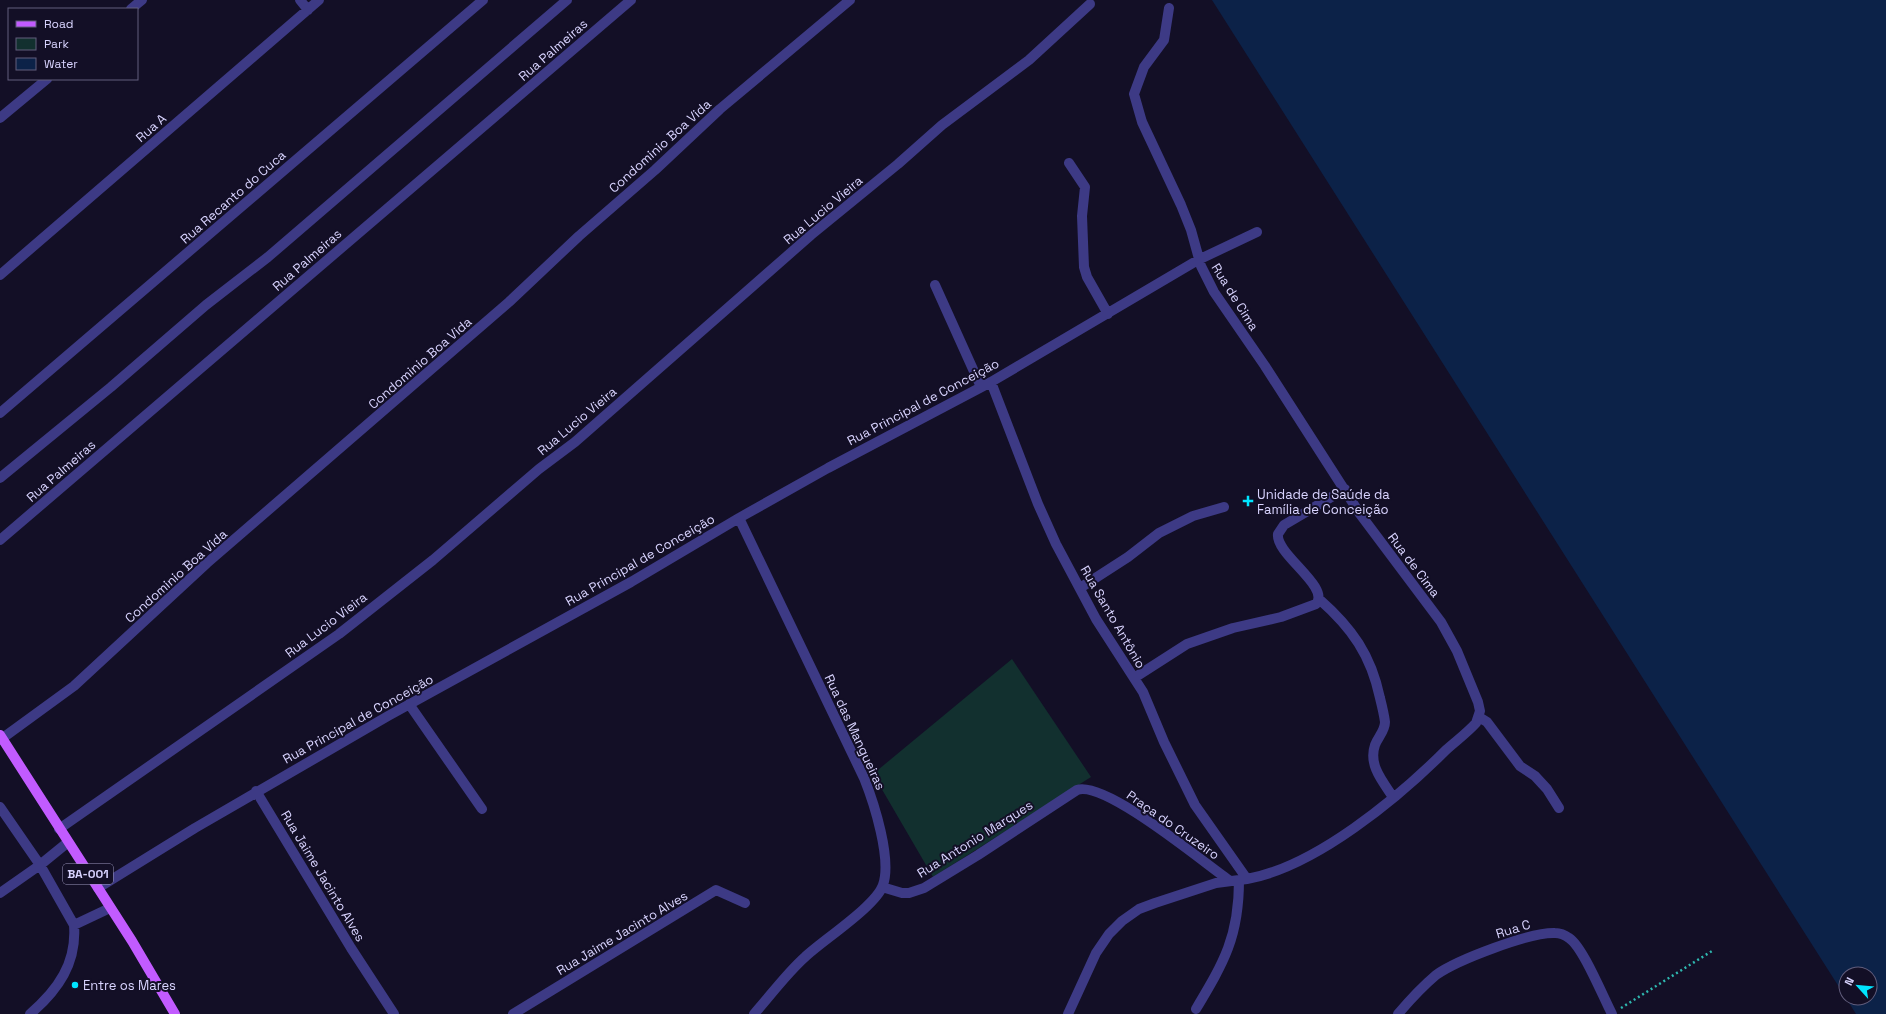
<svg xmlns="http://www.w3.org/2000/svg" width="1886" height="1014" font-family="'Space Grotesk',sans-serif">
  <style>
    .green { fill: #12302f }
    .water { fill: #0c2248 }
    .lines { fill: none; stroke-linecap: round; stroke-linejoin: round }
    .path { stroke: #2fb8b0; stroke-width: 2.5; stroke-dasharray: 2 3; stroke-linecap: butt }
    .minor { stroke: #3d3a85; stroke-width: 10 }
    .major { stroke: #c25bff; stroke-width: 10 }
    .poi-dot { fill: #00e5ff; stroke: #130f26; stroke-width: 1.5 }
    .labels { text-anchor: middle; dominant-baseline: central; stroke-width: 4; stroke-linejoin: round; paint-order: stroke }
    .shield { fill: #130f26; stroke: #9e99be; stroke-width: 1 }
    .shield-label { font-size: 12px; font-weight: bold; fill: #d9d4ff }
    .street-label { font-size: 13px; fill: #d9d4ff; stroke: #130f26 }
    .poi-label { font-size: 13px; fill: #d9d4ff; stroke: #130f26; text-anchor: start }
  </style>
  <rect width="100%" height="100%" fill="#130f26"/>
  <path class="green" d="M1012 659 1091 777 933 877 873 774Z"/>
  <path class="water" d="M1212 0H1886V1014H1856L1846 998H1870V974H1846V998Z"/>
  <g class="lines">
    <path class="path" d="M1621 1008 1712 951"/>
    <path class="minor" d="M300 0 308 10
      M131 9 142 0
      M0 118 47 79
      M1069 163 1085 187 1082 216 1084 267 1087 277 1108 314
      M0 275 319 0
      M935 285 981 387
      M991 382 1038 504 1056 544 1096 619 1143 692 1164 742 1195 805 1247 879C1315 867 1398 798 1446 750 1456 741 1467 733 1476 723L1480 711 1478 702 1457 651 1441 622 1360 514 1265 366 1214 292 1201 266 1191 230 1181 205 1142 122 1134 94 1144 67 1164 40 1169 8
      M0 413 483 0
      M0 478 111 387 206 305 268 257 567 0
      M739 518 864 778C874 803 892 859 883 885 876 906 823 940 805 957 786 974 771 995 754 1014
      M0 540 631 0
      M1080 588 1128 557 1159 533 1193 516 1224 507
      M1319 599C1352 628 1371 655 1380 698 1382 706 1384 714 1385 722 1385 731 1378 737 1375 745 1368 765 1383 782 1393 797
      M1134 678 1187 644 1233 628 1281 617 1316 604C1331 587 1275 554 1278 534L1284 525 1345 489
      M409 704 482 809
      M1479 717 1487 722 1520 766 1535 776 1547 789 1559 808
      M0 740 74 686 207 563 509 302 579 236 655 170 720 109 850 0
      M256 791 351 948 394 1014
      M0 807 40 865 74 925
      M59 829 339 634 433 560 539 469 575 442 811 235 898 164 942 125 1029 60 1090 4
      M882 887 902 893H909L924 888 978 855 1077 790C1105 780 1204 863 1230 881
      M98 888 195 828 388 716 631 582 739 518 828 468 991 382 1198 260 1257 232
      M0 893 40 865 67 843
      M1196 1009C1224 962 1239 937 1239 880
      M30 1014C58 990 77 963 74 925L110 908
      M513 1014 716 890 745 903
      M1068 1014 1096 953 1109 934 1122 921 1139 909 1155 903 1216 883 1247 879
      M1398 1014C1409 1001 1423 986 1436 975 1457 960 1530 932 1555 933 1560 933 1565 935 1569 938 1583 947 1603 997 1612 1014"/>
    <path class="major" d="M0 735 132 941 175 1014"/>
  </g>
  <g class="poi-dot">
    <path d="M1246 495h4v4h4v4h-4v4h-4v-4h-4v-4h4z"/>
    <circle cx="75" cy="985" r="4"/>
  </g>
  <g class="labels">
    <rect class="shield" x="63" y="864" width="50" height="20" rx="3"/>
    <g class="shield-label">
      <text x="88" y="874">BA-001</text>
    </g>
    <g class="street-label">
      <text transform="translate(553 50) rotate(-41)">Rua Palmeiras</text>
      <text transform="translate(151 128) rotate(-41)">Rua A</text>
      <text transform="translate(660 146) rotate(-42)">Condominio Boa Vida</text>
      <text transform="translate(233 197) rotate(-41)">Rua Recanto do Cuca</text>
      <text transform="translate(823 210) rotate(-40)">Rua Lucio Vieira</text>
      <text transform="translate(307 260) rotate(-41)">Rua Palmeiras</text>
      <text transform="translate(1235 297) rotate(58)">Rua de Cima</text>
      <text transform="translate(420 363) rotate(-41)">Condominio Boa Vida</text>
      <text transform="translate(923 402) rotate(-28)">Rua Principal de Conceição</text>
      <text transform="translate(577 421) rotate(-40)">Rua Lucio Vieira</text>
      <text transform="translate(61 471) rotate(-41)">Rua Palmeiras</text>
      <text transform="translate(640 560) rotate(-30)">Rua Principal de Conceição</text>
      <text transform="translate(1414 565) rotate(53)">Rua de Cima</text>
      <text transform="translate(176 576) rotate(-42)">Condominio Boa Vida</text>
      <text transform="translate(1113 617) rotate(60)">Rua Santo Antônio</text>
      <text transform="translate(326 625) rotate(-37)">Rua Lucio Vieira</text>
      <text transform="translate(358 719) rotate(-29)">Rua Principal de Conceição</text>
      <text transform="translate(855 732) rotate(65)">Rua das Mangueiras</text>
      <text transform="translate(1173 825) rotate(35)">Praça do Cruzeiro</text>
      <text transform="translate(975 839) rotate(-32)">Rua Antonio Marques</text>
      <text transform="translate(323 876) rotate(59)">Rua Jaime Jacinto Alves</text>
      <text transform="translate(1513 929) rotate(-17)">Rua C</text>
      <text transform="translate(622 933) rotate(-31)">Rua Jaime Jacinto Alves</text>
    </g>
    <g class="poi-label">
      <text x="1257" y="494">Unidade de Saúde da<tspan x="1257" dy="15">Família de Conceição</tspan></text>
      <text x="83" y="985">Entre os Mares</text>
    </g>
  </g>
  <rect x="8" y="8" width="130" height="72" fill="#130f26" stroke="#625e7d"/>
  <rect x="16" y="21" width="20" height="6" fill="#c25bff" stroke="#625e7d"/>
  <text x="44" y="28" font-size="12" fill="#d9d4ff">Road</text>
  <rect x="16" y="38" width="20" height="12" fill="#12302f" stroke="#625e7d"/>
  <text x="44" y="48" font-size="12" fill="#d9d4ff">Park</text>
  <rect x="16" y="58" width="20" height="12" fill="#0c2248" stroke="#625e7d"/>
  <text x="44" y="68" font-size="12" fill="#d9d4ff">Water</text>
  <g transform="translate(1858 986) rotate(297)"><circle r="19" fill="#130f26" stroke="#625e7d"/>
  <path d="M0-3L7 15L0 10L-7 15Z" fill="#00e5ff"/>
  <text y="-6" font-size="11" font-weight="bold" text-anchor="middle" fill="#d9d4ff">N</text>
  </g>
</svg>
